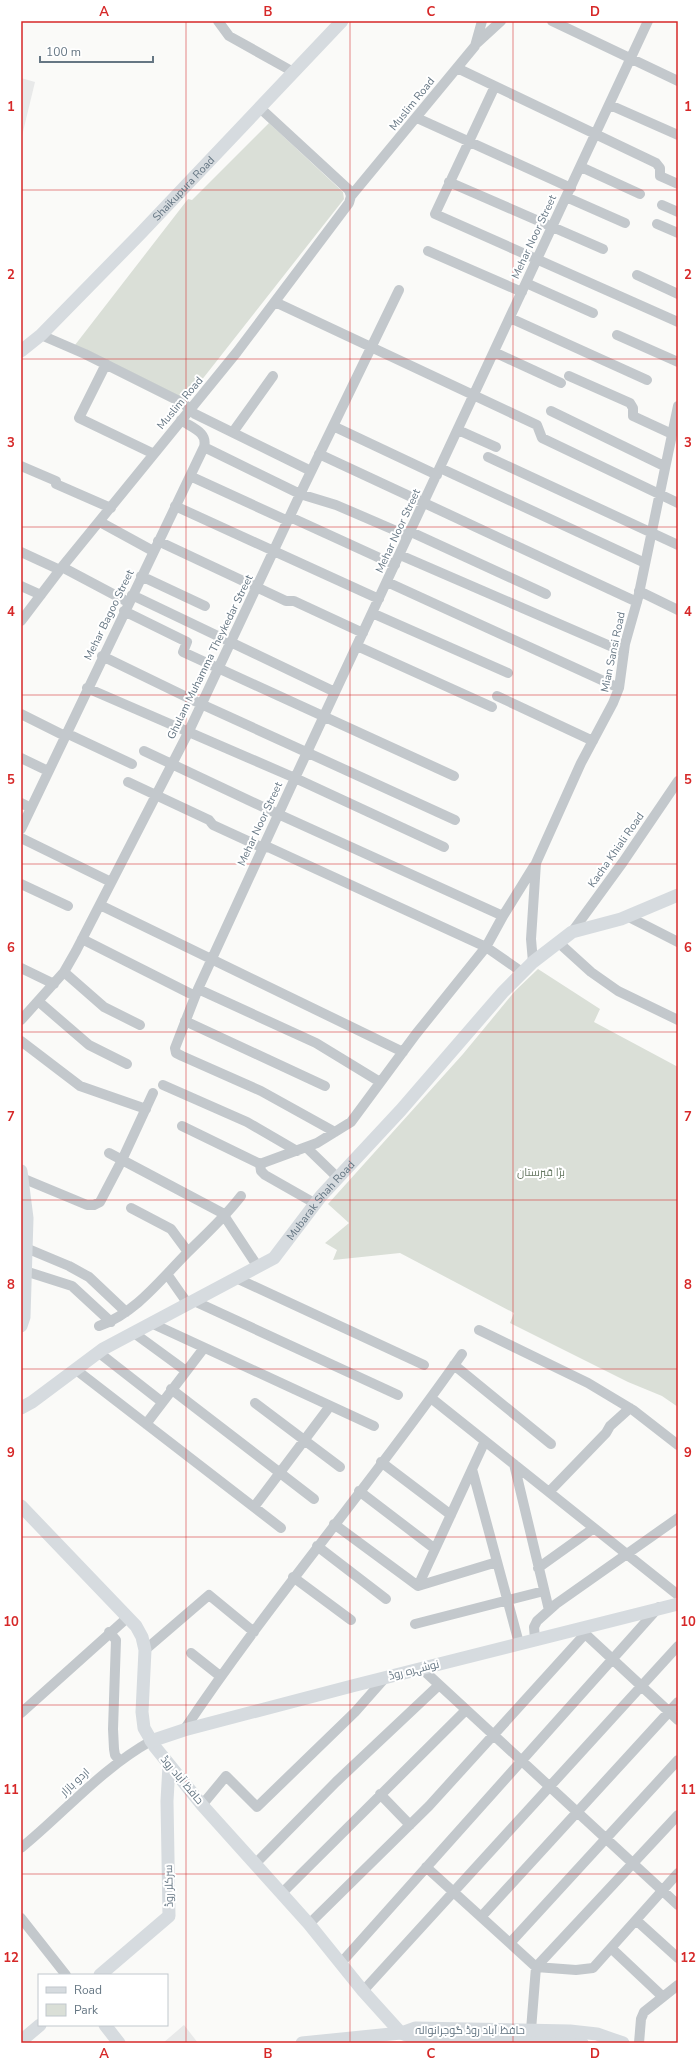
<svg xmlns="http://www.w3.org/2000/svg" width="699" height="2064" font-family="'Nunito Sans',Cairo,sans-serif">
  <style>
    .built { fill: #e8e9e9 }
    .green { fill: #dadfd7 }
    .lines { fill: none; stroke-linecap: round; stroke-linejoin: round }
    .minor { stroke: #c3c8cc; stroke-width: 10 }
    .major { stroke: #d6dbdf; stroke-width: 13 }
    .grid { fill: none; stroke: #d62828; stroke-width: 1; stroke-opacity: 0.55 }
    .labels { text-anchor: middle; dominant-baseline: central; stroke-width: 4; stroke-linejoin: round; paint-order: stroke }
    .street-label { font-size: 11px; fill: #657683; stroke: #fff }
    .park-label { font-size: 11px; fill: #687a64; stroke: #fff }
    .neatline { fill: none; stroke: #d62828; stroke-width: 1.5 }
    .grid-label { font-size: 13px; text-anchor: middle; font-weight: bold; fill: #d62828 }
  </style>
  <rect width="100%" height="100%" fill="#fafaf8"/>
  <path class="built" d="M21 78 35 82 21 140Z
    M184 2025 198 2043H163Z"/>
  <path class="green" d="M269 123 343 192 344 199 186 400 75 345 188 199 192 200Z
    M538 969 600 1009 594 1022 678 1067V1407L662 1396 628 1382 510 1323 514 1313 400 1253 333 1260 337 1250 325 1243 349 1223 328 1204 463 1054 515 991Z"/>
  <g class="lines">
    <path class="minor" d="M218 21 229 36 288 69
      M552 21 678 81
      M477 43 501 21
      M457 68 656 163 660 168V176L678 184
      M495 86 435 214 678 322
      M610 105 678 135
      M417 118 571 188
      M581 167 640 194
      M449 182 603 249
      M351 196 475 46 482 21
      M566 197 625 223
      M662 205 678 212
      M657 224 678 233
      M428 251 522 292
      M637 275 678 294
      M526 283 593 313
      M275 302 537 425 542 438 678 503
      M510 318 647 380
      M41 335 85 354 183 403 195 414 311 471
      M617 335 678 362
      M494 352 561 383
      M106 364 79 418 154 454
      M569 376 630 403 633 408V416L672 434
      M551 411 664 466
      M333 426 437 475
      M458 430 496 447
      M233 432 273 376
      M204 447 300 494 336 505 408 536
      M319 454 637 602
      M488 457 678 545
      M21 466 56 481V484L111 508
      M440 468 645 563
      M190 476 288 521
      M175 506 379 599
      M290 517 395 565
      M100 522 153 551
      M411 532 546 594
      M158 541 286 601H294L363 633
      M21 552 60 570
      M400 555 624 652
      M62 567 128 602
      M141 576 205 606
      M387 582 619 688
      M21 586 41 595
      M639 591 678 610
      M132 595 335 692
      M124 611 187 642 183 652 454 776
      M372 613 508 673
      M21 621 62 567 237 352 349 203 351 196 349 190 260 108
      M357 646 492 707
      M102 656 201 704 455 820
      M87 688 295 778 444 847
      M497 696 593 741
      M21 714 65 736
      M66 733 132 764
      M144 751 278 814 503 916
      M21 758 48 771
      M128 782 209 820 213 825 263 848 268 847 486 947 522 972
      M21 803 31 808
      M21 829 204 447C208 432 192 428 181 420
      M21 838 111 882
      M21 884 68 906
      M100 905 403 1052
      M627 916 678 942
      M572 932 623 862 678 781
      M82 939 195 996
      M559 943 591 972 618 991 678 1020
      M533 962 531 939 536 863 581 763 613 703 619 688 625 644 638 598 678 406
      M21 968 54 984
      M64 972 104 1007 140 1025
      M198 989 316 1043 380 1082
      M38 1001 89 1045 127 1064
      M21 1020 64 972 76 951 188 733 304 486 399 290
      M185 1021 325 1086
      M21 1041 80 1086 146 1109
      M163 1085 247 1122 297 1151
      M182 1126 260 1164 317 1143 351 1122 416 1034 486 947 503 916 534 866
      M335 1132 261 1091 182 1056 176 1053 175 1048 198 989 295 778 648 21
      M306 1147 338 1178
      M109 1153 226 1215
      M260 1164 261 1171 265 1175 316 1204
      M22 1178 87 1205H94L100 1202 122 1160 153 1093
      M131 1208 171 1229 188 1252
      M225 1217 258 1267
      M26 1248 69 1266 89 1277 126 1312
      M25 1271 72 1286 111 1322
      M167 1274 188 1304
      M236 1278 424 1365
      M194 1301 398 1395
      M151 1323 374 1426
      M99 1326C136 1313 161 1279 188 1252 206 1234 225 1217 241 1196
      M479 1330 588 1383 633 1410 678 1445
      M134 1333 186 1371
      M98 1352 162 1402
      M454 1365 551 1444
      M75 1369 281 1528
      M171 1389 314 1499
      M431 1398 678 1595
      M255 1403 340 1467
      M146 1424 204 1348
      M485 1441 418 1586 497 1562
      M381 1462 451 1515
      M514 1464 549 1610
      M472 1469 519 1643
      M359 1491 435 1549
      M549 1492 606 1433 610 1426 630 1408
      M254 1507 330 1406
      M334 1524 418 1586
      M317 1546 386 1599
      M538 1568 594 1528
      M293 1577 351 1620
      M415 1624 544 1591
      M581 1630 678 1720
      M109 1632 116 1640 113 1729 114 1749 115 1755 120 1761
      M535 1639 534 1627 537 1621 556 1604 678 1518
      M145 1650 209 1595 254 1632
      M191 1653 220 1676
      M421 1668 678 1905
      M21 1713 127 1618
      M184 1730C271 1600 373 1482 462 1354
      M380 1794 410 1825
      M202 1805 226 1776 257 1807 355 1712 385 1678
      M21 1848C65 1812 101 1769 151 1741
      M256 1863 336 1782 439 1685
      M426 1867 536 1967 576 1970 593 1968 678 1873
      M282 1893 466 1710
      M481 1917 678 1702
      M21 1918 66 1975
      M636 1920 678 1958
      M309 1924 429 1806 585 1634
      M510 1943 678 1760
      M611 1948 663 1997
      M340 1964 659 1607
      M363 1991 678 1646
      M531 2030 536 1967 678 1815
      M639 2043 641 2019 644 2012 678 1985"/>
    <g class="major">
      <path id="s1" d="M21 351 41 335 140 234 342 21"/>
      <path d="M21 1171 27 1218 24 1317 21 1326"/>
      <path id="s2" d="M21 1408 32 1402 103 1349 274 1258 321 1196 401 1110 503 992 533 962 572 932 621 919 678 895"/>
      <path d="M21 1506 136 1626 142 1637 145 1650 142 1712 144 1728 155 1747 202 1805 309 1924 363 1991 401 2033 414 2038 582 2043"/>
      <path d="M151 1741 184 1730 352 1686 678 1604"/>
      <path d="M100 1975 169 1916 167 1801 169 1765"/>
      <path d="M105 2025 119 2043"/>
      <path d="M21 2041 40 2025"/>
      <path d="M302 2043 401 2033 415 2028 570 2031 597 2034 623 2043"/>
    </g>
  </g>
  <path class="grid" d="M186 21V2043M350 21V2043M513 21V2043M21 190H678M21 359H678M21 527H678M21 695H678M21 864H678M21 1032H678M21 1200H678M21 1369H678M21 1537H678M21 1705H678M21 1874H678"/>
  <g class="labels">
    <g class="street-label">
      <text transform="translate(412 104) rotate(-51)">Muslim Road</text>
      <text stroke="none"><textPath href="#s1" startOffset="230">Shaikupura Road</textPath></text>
      <text transform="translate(534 237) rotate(-65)">Mehar Noor Street</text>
      <text transform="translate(180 403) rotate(-50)">Muslim Road</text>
      <text transform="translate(398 531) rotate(-65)">Mehar Noor Street</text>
      <text transform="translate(109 615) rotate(-64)">Mehar Bagoo Street</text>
      <text transform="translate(613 652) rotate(-78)">Mian Sansi Road</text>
      <text transform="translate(210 657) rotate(-64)">Ghulam Muhamma Theykedar Street</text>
      <text transform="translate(260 824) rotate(-65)">Mehar Noor Street</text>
      <text transform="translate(616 850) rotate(-55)">Kacha Khiali Road</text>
      <text stroke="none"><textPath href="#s2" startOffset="369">Mubarak Shah Road</textPath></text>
      <text transform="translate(414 1670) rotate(-14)">نوشہرہ روڈ</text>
      <text transform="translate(182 1780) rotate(50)">حافظ آباد روڈ</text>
      <text transform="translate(75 1782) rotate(-43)">اردو بازار</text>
      <text transform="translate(169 1886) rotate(-91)">سرکلر روڈ</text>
      <text x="470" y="2030">حافظ آباد روڈ گوجرانوالہ</text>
    </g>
    <g class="park-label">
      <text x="541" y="1172">بڑا قبرستان</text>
    </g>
  </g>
  <rect width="699" height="2064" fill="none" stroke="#ffffff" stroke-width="44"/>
  <rect x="38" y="1974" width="130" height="52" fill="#ffffff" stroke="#c1c8cd"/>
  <rect x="46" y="1987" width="20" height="6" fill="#d6dbdf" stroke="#c1c8cd"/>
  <text x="74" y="1994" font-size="12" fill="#657683">Road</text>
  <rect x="46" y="2004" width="20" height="12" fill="#dadfd7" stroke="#c1c8cd"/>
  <text x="74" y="2014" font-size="12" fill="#657683">Park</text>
  <path d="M40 56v6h113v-6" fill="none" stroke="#657683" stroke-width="2"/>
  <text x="46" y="56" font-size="12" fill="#657683" stroke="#ffffff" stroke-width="3" paint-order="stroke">100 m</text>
  <rect x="22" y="22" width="655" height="2020" class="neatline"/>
  <g class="grid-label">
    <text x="104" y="16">A</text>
    <text x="268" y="16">B</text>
    <text x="431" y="16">C</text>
    <text x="595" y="16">D</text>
    <text x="11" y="111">1</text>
    <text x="688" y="111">1</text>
    <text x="11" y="279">2</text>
    <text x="688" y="279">2</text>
    <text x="11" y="447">3</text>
    <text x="688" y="447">3</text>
    <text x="11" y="616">4</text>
    <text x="688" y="616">4</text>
    <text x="11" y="784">5</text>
    <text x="688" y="784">5</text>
    <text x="11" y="952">6</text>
    <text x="688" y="952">6</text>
    <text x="11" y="1121">7</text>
    <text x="688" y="1121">7</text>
    <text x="11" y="1289">8</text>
    <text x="688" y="1289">8</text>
    <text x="11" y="1457">9</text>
    <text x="688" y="1457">9</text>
    <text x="11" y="1626">10</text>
    <text x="688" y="1626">10</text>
    <text x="11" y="1794">11</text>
    <text x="688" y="1794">11</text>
    <text x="11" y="1962">12</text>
    <text x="688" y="1962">12</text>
    <text x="104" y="2058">A</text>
    <text x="268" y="2058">B</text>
    <text x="431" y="2058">C</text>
    <text x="595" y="2058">D</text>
  </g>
</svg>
